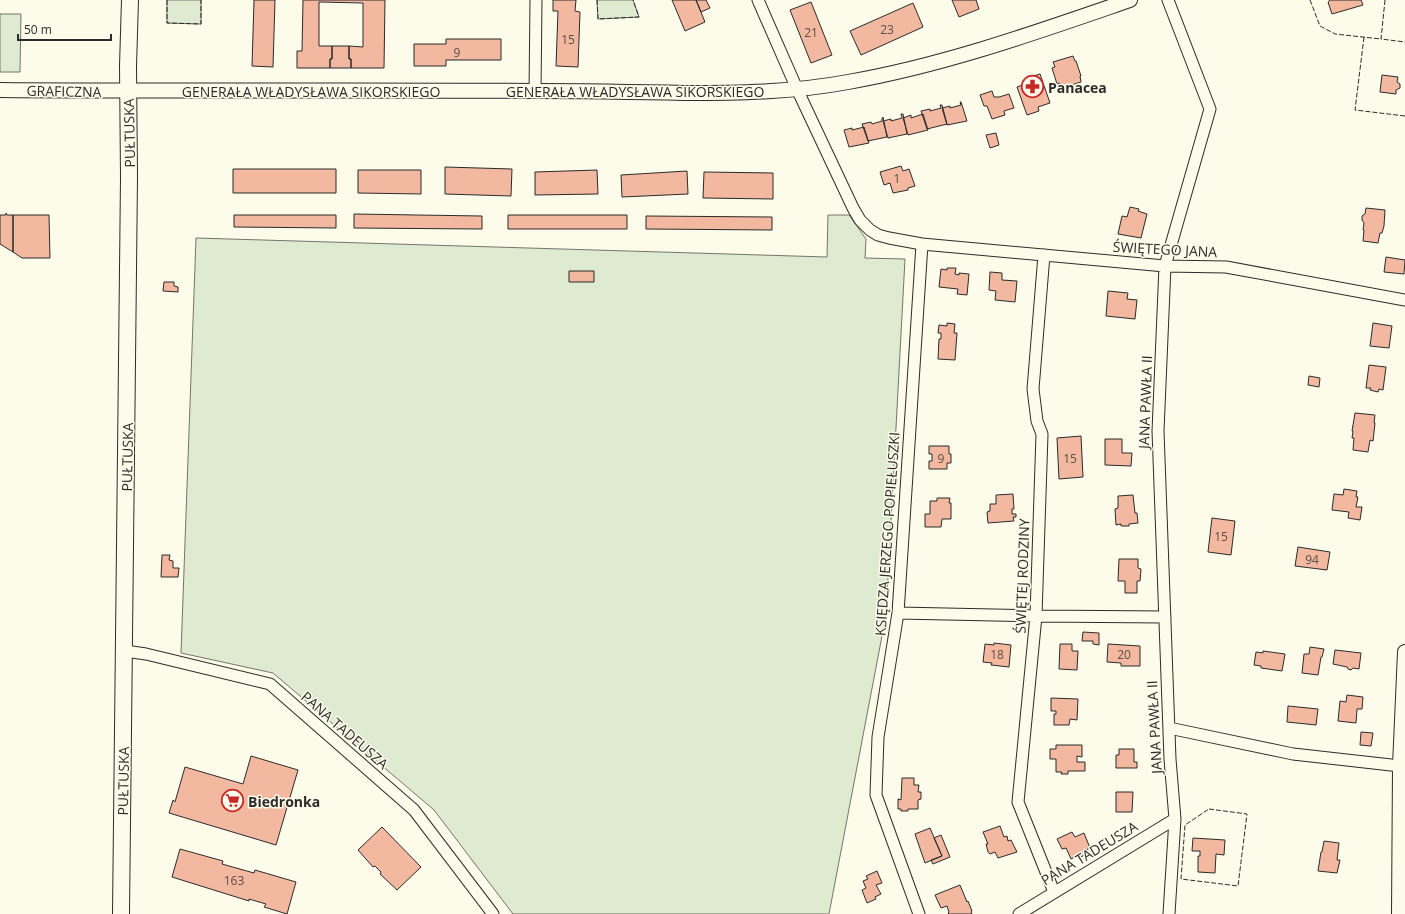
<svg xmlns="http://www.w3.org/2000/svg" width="1405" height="914" font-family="'Open Sans',sans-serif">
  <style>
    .green { fill: #deebd1; stroke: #74746e }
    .building { fill: #f2b8a0; stroke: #2b2b2b }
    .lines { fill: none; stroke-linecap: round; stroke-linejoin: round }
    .minor-casing { stroke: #2b2b2b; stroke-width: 13 }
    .tertiary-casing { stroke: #2b2b2b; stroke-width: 16 }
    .secondary-casing { stroke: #2b2b2b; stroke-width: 18 }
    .minor { stroke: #fdfbea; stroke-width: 11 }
    .tertiary { stroke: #fdfbea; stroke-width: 14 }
    .secondary { stroke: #fdfbea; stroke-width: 16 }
    .fence { stroke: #2b2b2b; stroke-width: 1; stroke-dasharray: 5 2; stroke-linecap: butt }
    .labels { text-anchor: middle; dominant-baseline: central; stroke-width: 3; stroke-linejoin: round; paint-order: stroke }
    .number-label { font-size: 12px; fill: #5d4e48 }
    .poi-label { font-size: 14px; font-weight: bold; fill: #2b2b2b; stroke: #fdfbea; text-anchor: start }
    .street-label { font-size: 14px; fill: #2b2b2b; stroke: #fdfbea }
  </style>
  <rect width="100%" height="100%" fill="#fdfbea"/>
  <path class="green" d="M167 0H201V24L167 23Z
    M597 0H633L639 17 598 19Z
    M0 14H21L20 72H0Z
    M828 215H849L866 239 865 258 905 259 886 615 829 914H513L434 810 273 673 181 653 196 238 827 257Z"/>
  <path class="building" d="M254 0H275L273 67 252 66Z
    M303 0H385L384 68H351V59H349V46L363 47V3L319 2V46H332V59H330V68H297V51H302Z
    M553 0H576L575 11 580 12 578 67 556 66 558 11H553Z
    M672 0H696L705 22 685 31Z
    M696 0H706L710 8 701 12Z
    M952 0H976L979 9 959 17Z
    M1330 0H1361L1363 5 1332 14 1328 2Z
    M811 2 832 55 811 63 790 10Z
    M913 3 923 27 861 55 850 31Z
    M446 39H501V60H446V66H414V44H446Z
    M332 46H349V59H351V68H330V59H332Z
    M1073 56 1075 61H1076L1081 76H1080L1081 82 1062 88 1060 83 1057 84 1052 68 1055 67 1053 62Z
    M1040 74 1050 103 1038 107 1039 111 1027 115 1017 87 1029 83 1027 78Z
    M1382 75 1398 77 1397 82 1400 84V88L1396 90V94L1380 92Z
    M992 91 994 97H999L1009 94 1014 108 1004 111 1005 115 992 119 987 106H984L980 95Z
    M960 102H961L967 121 947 125 942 108 950 106V108L961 105Z
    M940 105H942L947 124 927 129 921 111 930 109V111L941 108Z
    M901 114H903L907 134 888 138 883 121 891 119V121L902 118Z
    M923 114 928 130 908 135 903 118 911 115V118Z
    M883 117 887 137 868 141 862 124 871 122 872 124 882 121V118Z
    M864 127 869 143 849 147 844 130 852 128V130Z
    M996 133 999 145 990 148 986 135Z
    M901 166 903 171 909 169 915 186 908 188V190L893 193 890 183 884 185 880 172Z
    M445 167 512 169 511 196 445 194Z
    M233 169H336V193H233Z
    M358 170H421V194L358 193Z
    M597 170 598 194 535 195V172Z
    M687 171 688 194 622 197 621 175Z
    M704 172 773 173V199L703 198Z
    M1130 207 1139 209 1138 211 1147 214 1141 238 1118 234 1122 216 1127 217Z
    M1366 208 1385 210 1384 226 1382 233H1380L1378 243 1363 241 1364 230H1363L1364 223 1362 220V216L1365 214Z
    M6 213 7 215H13V252L0 244V215H6Z
    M354 214 482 216V229L354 228Z
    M13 215H49L50 258H22L13 252Z
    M234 215H336V228L234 227Z
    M508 215H627V229H508Z
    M646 216 772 217V230L646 229Z
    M1386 257 1405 260 1404 274 1384 272Z
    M947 268H956L955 274 959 275V273L969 274 967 295 957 294 958 289 939 287 941 269 947 270Z
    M569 271H594V282H569Z
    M990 272 1002 273V280L1017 281 1015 302 995 300 996 291 989 290Z
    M164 282H174V286L178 287V292L163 291Z
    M1108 291 1128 293 1127 299 1137 300 1135 319 1106 316Z
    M947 323 955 324 954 333H957L955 360 938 359 939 339H941V333H938L939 325 947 326Z
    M1373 323 1392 326 1389 348 1370 346Z
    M1369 365 1386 367 1383 390 1379 389 1378 392 1370 390 1371 388H1366Z
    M1309 376 1320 378 1319 387 1308 385Z
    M1355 413 1375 415 1374 423H1375L1373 441 1370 440 1368 452 1353 450 1354 438H1352L1353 431H1352Z
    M1081 436 1083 477 1059 479 1057 438Z
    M1105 439H1122V453H1132L1131 466 1105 465Z
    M929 446H949V454H951V463H947V469H929V461H932V454H929Z
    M1344 489 1357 491 1356 497H1358L1356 507H1362L1360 520 1348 518 1349 512 1332 510 1334 494 1343 495Z
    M1013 494 1014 509H1012V514H1016V517H1013L1014 521 988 523 987 512 990 511V504H996V495Z
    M1133 495 1135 513H1137L1138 523 1129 524V526H1121V524L1116 525 1115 509 1118 508V496Z
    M937 498H950L949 503H951V519H942L941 527H925V514H930V501H937Z
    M1212 518 1235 521 1231 555 1208 552Z
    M1298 547 1330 552 1327 570 1295 566Z
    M162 555H170L169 560 173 561V568H179L178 577H161Z
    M1119 559H1138V568L1141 569 1140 581H1137V593H1125V581H1118Z
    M1083 632 1099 633V645L1093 644V641H1082Z
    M994 643 1011 645 1009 667 991 665 992 663 983 662 985 644 994 645Z
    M1060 644H1072V651H1078L1077 670 1059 669Z
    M1108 644 1140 646V666H1121V663L1107 662Z
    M1310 647 1324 649 1322 657H1321L1318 675 1302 673 1304 654H1309Z
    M1335 650 1361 653 1359 669 1353 668 1351 670 1348 669 1347 667 1333 664Z
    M1263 651 1285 654 1282 671 1261 668V666L1254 665 1256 652 1263 653Z
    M1347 695 1363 697 1362 709H1357L1356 723 1338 721 1340 701 1346 702Z
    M1051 698 1078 699 1077 720 1070 719 1069 725H1054V714H1056V711H1051Z
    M1288 706 1318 709 1316 725 1287 722Z
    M1361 732 1373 733 1371 746 1360 745Z
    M1056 745H1082V757L1077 756V762H1085V771H1068V774H1061L1062 772H1056V759H1050V749H1056Z
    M1119 749H1134V762H1137V768H1116V755H1119Z
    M251 756 298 770 276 845 169 813 173 800 175 802 185 767 243 784Z
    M902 778H914V785H919L918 792H921V799L918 800V809H908V811H901V809H898V799L901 800Z
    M1116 792H1133L1132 812H1116Z
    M1000 826 1004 837 1007 836 1008 841 1011 840 1017 852 998 858 995 852 990 854 988 852 986 844H988L983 832Z
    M382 827 421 867 397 890 380 874 381 872 375 866 373 867 358 850Z
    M930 828 942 856 925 863 915 834Z
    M1072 832 1075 837 1084 833 1090 848 1084 851 1085 855 1078 858 1077 856 1071 859 1066 848 1062 849 1057 839Z
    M941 835 950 857 933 864 931 860 942 856 934 838Z
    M1193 838 1225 840 1224 855 1216 854 1215 873 1198 872V856H1200V851H1192Z
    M1324 841 1339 843 1337 860H1340L1337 873 1318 871 1321 852H1322Z
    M180 849 223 861 222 864 254 873 255 870 296 882 287 914 264 907 266 904 249 899V901L172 877Z
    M877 871 882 883 876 885 881 894 875 897 876 899 867 903 862 890 866 888 863 881 868 879 866 876Z
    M960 885 967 902 968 901 972 911 971 912 972 914H949L948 913 949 912 947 906 941 908 935 895Z"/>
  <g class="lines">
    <defs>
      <path id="minor" d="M758 0 797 89 853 208 860 220 870 230 878 235 889 238 922 244 1165 266 1226 267 1405 300
        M1168 0 1210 109 1165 266 1158 431 1170 759 1175 819 1169 914
        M535 92 536 0
        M1044 255 1033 389 1037 421 1042 434 1036 616 1018 802 1054 892
        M898 613 1036 616 1165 617
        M125 651 146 654 270 684 414 810 493 914
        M1169 728 1293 754 1400 766
        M919 914 876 795 878 737 898 613 922 244
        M1019 914 1175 819"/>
      <path id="tertiary" d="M0 90C228 92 457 88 685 93 740 93 795 92 848 82 945 65 1037 32 1130 0
        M1399 914 1400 766 1405 652"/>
      <path id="secondary" d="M121 914 129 177 128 66 130 0"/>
    </defs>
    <use href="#minor" class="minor-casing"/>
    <use href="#tertiary" class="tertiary-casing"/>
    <use href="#secondary" class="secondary-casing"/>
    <use href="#minor" class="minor"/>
    <use href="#tertiary" class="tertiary"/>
    <use href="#secondary" class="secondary"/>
    <path class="fence" d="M167 0V23L201 24V0
      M597 0 598 19 639 17 633 0
      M1310 0 1320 26 1335 34 1381 39
      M1385 0 1381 39 1405 42
      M1364 37 1355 110 1405 116
      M1209 809 1247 814 1238 886 1181 879 1185 825Z"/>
  </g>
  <defs>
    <symbol id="pharmacy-ring" viewBox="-11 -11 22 22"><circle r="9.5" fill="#fdfbea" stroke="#c62828" stroke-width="1.5"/><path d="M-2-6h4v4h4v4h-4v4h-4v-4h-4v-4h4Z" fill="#c62828"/></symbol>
    <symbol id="supermarket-ring" viewBox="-11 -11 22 22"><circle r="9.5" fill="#fdfbea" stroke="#c62828" stroke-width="1.5"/><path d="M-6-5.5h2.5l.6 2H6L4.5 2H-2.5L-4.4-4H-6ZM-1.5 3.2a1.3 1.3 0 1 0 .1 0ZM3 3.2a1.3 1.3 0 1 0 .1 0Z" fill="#c62828"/></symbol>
  </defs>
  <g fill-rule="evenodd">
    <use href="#pharmacy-ring" x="1020" y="74" width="25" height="25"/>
    <use href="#supermarket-ring" x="220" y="788" width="25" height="25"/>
  </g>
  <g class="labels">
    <g class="number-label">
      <text x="887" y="29">23</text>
      <text x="811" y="32">21</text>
      <text x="568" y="39">15</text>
      <text x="457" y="52">9</text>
      <text x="897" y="178">1</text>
      <text x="941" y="458">9</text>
      <text x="1070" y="458">15</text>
      <text x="1221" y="536">15</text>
      <text x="1312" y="559">94</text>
      <text x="997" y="654">18</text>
      <text x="1124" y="654">20</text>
      <text x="234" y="880">163</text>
    </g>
    <g class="poi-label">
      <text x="1048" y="87">Panacea</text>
      <text x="248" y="801">Biedronka</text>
    </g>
    <g class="street-label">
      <text transform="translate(64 91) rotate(1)">GRAFICZNA</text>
      <text x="311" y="91">GENERAŁA WŁADYSŁAWA SIKORSKIEGO</text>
      <text x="635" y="91">GENERAŁA WŁADYSŁAWA SIKORSKIEGO</text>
      <text transform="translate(129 133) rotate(-91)">PUŁTUSKA</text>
      <text transform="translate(1165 249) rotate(3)">ŚWIĘTEGO JANA</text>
      <text transform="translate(1145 402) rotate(-88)">JANA PAWŁA II</text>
      <text transform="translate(127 457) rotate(-89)">PUŁTUSKA</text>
      <text transform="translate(887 534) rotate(-86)">KSIĘDZA JERZEGO POPIEŁUSZKI</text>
      <text transform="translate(1022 576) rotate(-88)">ŚWIĘTEJ RODZINY</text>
      <text transform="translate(1154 727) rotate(-93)">JANA PAWŁA II</text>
      <text transform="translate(345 730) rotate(41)">PANA TADEUSZA</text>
      <text transform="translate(123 781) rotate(-89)">PUŁTUSKA</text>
      <text transform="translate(1089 853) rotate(-31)">PANA TADEUSZA</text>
    </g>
  </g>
  <path d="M18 34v6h93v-6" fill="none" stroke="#2b2b2b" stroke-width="2"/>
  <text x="24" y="34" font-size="12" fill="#2b2b2b" stroke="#fdfbea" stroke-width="3" paint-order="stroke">50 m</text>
</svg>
